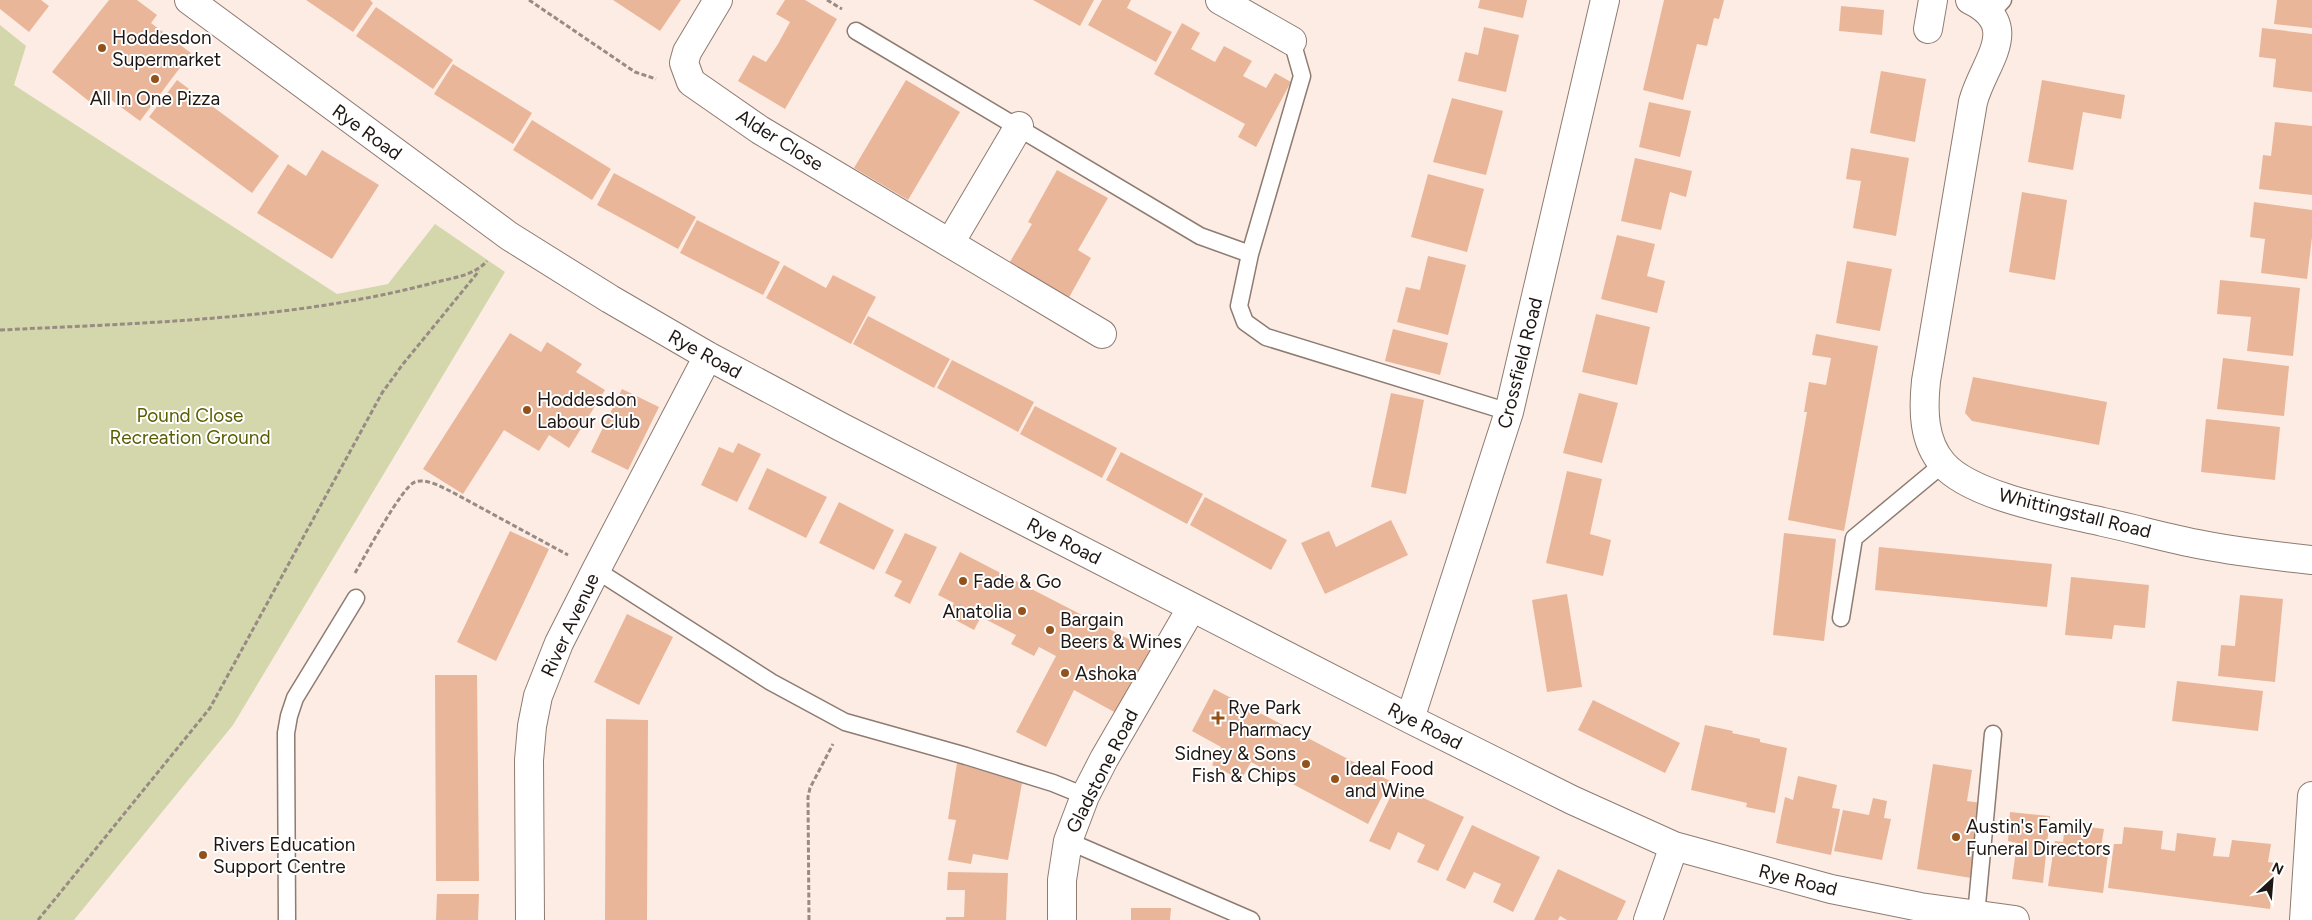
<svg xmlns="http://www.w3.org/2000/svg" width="2312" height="920" font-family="Figtree,sans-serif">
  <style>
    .green { fill: #d3d7ab }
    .building { fill: #eab699 }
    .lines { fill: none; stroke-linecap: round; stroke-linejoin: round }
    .service-casing { stroke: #8e7b71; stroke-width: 19 }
    .minor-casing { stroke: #8e7b71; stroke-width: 30 }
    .path { stroke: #988b84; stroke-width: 3; stroke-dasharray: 5 2.5; stroke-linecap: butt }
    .service { stroke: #fff; stroke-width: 16 }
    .minor { stroke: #fff; stroke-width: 28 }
    .poi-dot { fill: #92521c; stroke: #fff; stroke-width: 2 }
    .labels { text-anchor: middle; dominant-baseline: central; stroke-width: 4; stroke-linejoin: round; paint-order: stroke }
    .poi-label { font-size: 19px; fill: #1f1713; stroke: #fff; text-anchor: start }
    .street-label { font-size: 19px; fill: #1f1713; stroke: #fff }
    .park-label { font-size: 19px; fill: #5a5d00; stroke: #fff }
  </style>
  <rect width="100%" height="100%" fill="#fdece3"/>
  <path class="green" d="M0 25 26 46 14 85 337 294 388 284 435 224 505 272 233 725 74 920H0Z"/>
  <path class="building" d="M0 0H41L49 6 29 32 0 9Z
    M109 0H137L157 15 151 23 191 53 140 121 99 91 90 102 52 72Z
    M306 0H370L373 3 353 32Z
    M613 0H681L660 31Z
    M785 0H805L837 19 785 109 738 81 753 55 766 62 778 44 790 22 776 14Z
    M1033 0H1094L1080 26Z
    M1102 0H1131L1127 8 1172 32 1156 62 1088 25Z
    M1480 0H1527L1523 18 1478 8Z
    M1664 0H1724L1719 19 1714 18 1707 46 1697 44 1683 100 1643 90Z
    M2277 0H2312V28L2274 24Z
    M1841 6 1884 10 1882 35 1839 31Z
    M376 7 453 60 433 89 356 36Z
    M1182 23 1200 33 1191 49 1215 62 1224 46 1252 61 1243 76 1266 88 1275 73 1291 82 1256 147 1238 137 1245 124 1154 74Z
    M1484 27 1519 35 1506 92 1458 81 1465 52 1478 55Z
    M2262 28 2312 34V92L2273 87 2276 59 2259 57Z
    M453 64 532 113 513 144 434 94Z
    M1881 71 1926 79 1915 142 1870 133Z
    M177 80 279 156 252 193 149 117Z
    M906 80 960 112 908 200 854 168Z
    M2042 80 2125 95 2121 119 2083 112 2073 170 2028 162Z
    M1452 98 1503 111 1486 175 1433 162Z
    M1649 102 1691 111 1680 157 1639 147Z
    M532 120 611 169 592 200 513 150Z
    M2275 122 2312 126V195L2259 189 2263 155 2271 156Z
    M1851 148 1909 158 1896 236 1853 228 1861 181 1846 179Z
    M322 150 379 185 332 259 257 213 288 164 306 176Z
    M1635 158 1692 171 1686 197 1670 192 1661 230 1621 221Z
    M1057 170 1108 198 1078 250 1091 258 1067 301 1007 267 1032 224 1028 222Z
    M614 173 696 217 678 249 597 205Z
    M1428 174 1484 189 1467 252 1411 237Z
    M2022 192 2067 200 2055 280 2009 272Z
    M2254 202 2312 210V237L2307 279 2261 273 2265 239 2250 237Z
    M697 220 780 262 763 295 680 253Z
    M1617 235 1655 244 1647 276 1665 281 1657 313 1601 299Z
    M1428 256 1466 265 1448 335 1397 322 1406 287 1420 290Z
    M1847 261 1892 269 1880 331 1836 323Z
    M784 265 826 288 833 275 876 297 851 344 766 298Z
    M2220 280 2300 288 2293 356 2247 351 2251 317 2217 314Z
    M1596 314 1650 327 1637 385 1582 372Z
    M868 316 950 359 934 388 853 344Z
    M1393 329 1448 343 1440 375 1385 361Z
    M510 333 541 352 547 342 582 364 576 372 605 390 569 448 549 435 539 451 504 430 463 494 423 469Z
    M1816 334 1878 346 1844 531 1788 520 1807 412H1804L1809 382 1826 385 1831 358 1812 355Z
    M2223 358 2289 366 2284 416 2217 409Z
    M952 360 1034 402 1018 432 937 388Z
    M1973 377 2107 402 2099 445 1972 421 1965 413Z
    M622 389 659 407 628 470 591 452Z
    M1391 393 1424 400 1406 494 1371 487Z
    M1579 393 1618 403 1602 463 1563 453Z
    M1035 406 1117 448 1102 478 1020 434Z
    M2206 419 2280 427 2275 480 2201 472Z
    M738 443 761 454 737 502 701 485 719 447 733 453Z
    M1121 452 1203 494 1187 524 1106 480Z
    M767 468 827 497 806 538 748 509Z
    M1567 471 1602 479 1590 534 1611 540 1603 576 1546 563Z
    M1205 497 1287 540 1271 570 1190 525Z
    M839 502 894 530 874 570 819 543Z
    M1391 520 1408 555 1325 594 1301 543 1329 531 1336 547Z
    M510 531 549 549 496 661 457 642Z
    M905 533 937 547 910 604 894 596 902 581 885 573Z
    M1784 533 1836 539 1824 641 1773 635Z
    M1879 547 2052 564 2047 607 1875 590Z
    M960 552 1150 650 1118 714 1074 690 1046 747 1016 732 1056 656 1039 647 1034 656 1011 644 1016 635 981 617 974 630 948 616 954 603 938 595Z
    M2071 577 2149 585 2145 628 2114 625 2112 639 2065 635Z
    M1567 594 1582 687 1547 692 1532 600Z
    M2240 595 2283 599 2275 682 2218 676 2221 645 2235 646Z
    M627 614 673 637 639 705 594 682Z
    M435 675H477L479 881H436Z
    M2177 681 2263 691 2258 731 2172 721Z
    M1214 689 1390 781 1368 824 1251 762 1241 780 1212 765 1221 747 1192 731Z
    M1593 700 1680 743 1665 773 1578 730Z
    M606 719 648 720 647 920H605Z
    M1705 725 1733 731 1732 733 1760 739V742L1787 748 1775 813 1746 807 1747 803 1691 790Z
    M957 763 1022 783 1008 860 973 854 971 864 948 860 956 820 948 819Z
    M1933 764 1972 770 1967 801 1995 805 1983 880 1917 869Z
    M1798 776 1837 785 1832 808 1840 809 1831 855 1776 843 1785 797 1793 800Z
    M1396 785 1464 817 1438 871 1417 862 1425 845 1398 832 1390 850 1369 841Z
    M1873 798 1887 801 1884 818 1891 819 1882 860 1834 851 1843 810 1869 815Z
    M2010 812 2050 816 2043 883 2012 879 2017 843 2008 841Z
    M2065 824 2104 829 2101 847H2109L2103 893 2048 886 2055 841 2063 842Z
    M1472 825 1540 857 1513 912 1493 902 1501 884 1474 872 1465 889 1446 880Z
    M2124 827 2163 831 2161 849 2175 851 2177 833 2216 838 2213 856 2229 857 2232 840 2271 844 2268 862 2275 863 2270 909 2108 888 2114 844H2122Z
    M1558 869 1626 901 1617 920H1567L1560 916 1558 920H1534Z
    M948 872 1008 873 1006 920H946V917H964L965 890H947Z
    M437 894H479L478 920H436Z
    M1131 908H1171L1170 920H1131Z"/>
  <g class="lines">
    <defs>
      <path id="service" d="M1990 14 2003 0
        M856 31 1200 236 1250 254
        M1292 41 1302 76 1250 254 1239 306 1245 322 1266 337 1509 412
        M596 570 771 682 845 722 966 756 1053 783 1085 796
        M1841 618 1854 538 1943 464
        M1068 841 1251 920
        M1976 915 1993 734
        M287 920 286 733 289 716 295 698 356 598"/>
      <path id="minor" d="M189 0 509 236 610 299 708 356 841 427 1410 719 1572 800 1674 846 1831 889 1920 907 2015 920
        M718 0 687 52 684 63 691 82 760 130 1102 334
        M1220 0 1292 41
        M1970 0C2024 26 1983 63 1973 102L1926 381C1923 410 1923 441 1943 464 1972 497 2060 512 2103 522 2136 529 2169 539 2203 545 2239 552 2275 556 2312 560
        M1928 29 1933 0
        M950 243 1019 126
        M1410 719 1509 412 1605 0
        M530 920 529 760 532 726 538 696 559 643 596 570 708 356
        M1062 920V880L1068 841 1085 796 1104 759 1192 607
        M1648 920 1674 846
        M2304 920 2312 796"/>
    </defs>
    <use href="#service" class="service-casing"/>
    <use href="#minor" class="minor-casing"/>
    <path class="path" d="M529 0 635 72 656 79
      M827 0 842 9
      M0 330C143 323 290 320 429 284 449 278 473 277 487 261
      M355 573C364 558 402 486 415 482 427 478 441 487 452 492L568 555
      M38 920 210 708 382 393 403 364 479 271
      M809 920 808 797 810 788 833 744"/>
    <use href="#service" class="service"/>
    <use href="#minor" class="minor"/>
  </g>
  <g class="poi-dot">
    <circle cx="102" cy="48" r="5"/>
    <circle cx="155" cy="79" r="5"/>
    <circle cx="527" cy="410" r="5"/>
    <circle cx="963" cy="581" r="5"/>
    <circle cx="1022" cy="611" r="5"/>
    <circle cx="1050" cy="630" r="5"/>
    <circle cx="1065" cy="673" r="5"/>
    <path d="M1215.5 710.5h5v5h5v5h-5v5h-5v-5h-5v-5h5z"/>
    <circle cx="1306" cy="764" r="5"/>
    <circle cx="1335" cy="779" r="5"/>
    <circle cx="1956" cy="837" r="5"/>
    <circle cx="203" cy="855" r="5"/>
  </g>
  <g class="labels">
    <g class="poi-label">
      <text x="112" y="37">Hoddesdon<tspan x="112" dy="22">Supermarket</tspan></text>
      <text x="155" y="98" text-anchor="middle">All In One Pizza</text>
      <text x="537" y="399">Hoddesdon<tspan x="537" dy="22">Labour Club</tspan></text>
      <text x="973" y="581">Fade &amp; Go</text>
      <text x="1012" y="611" text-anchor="end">Anatolia</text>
      <text x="1060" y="619">Bargain<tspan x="1060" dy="22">Beers &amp; Wines</tspan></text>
      <text x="1075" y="673">Ashoka</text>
      <text x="1228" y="707">Rye Park<tspan x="1228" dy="22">Pharmacy</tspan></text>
      <text x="1296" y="753" text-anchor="end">Sidney &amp; Sons<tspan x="1296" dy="22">Fish &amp; Chips</tspan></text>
      <text x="1345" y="768">Ideal Food<tspan x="1345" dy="22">and Wine</tspan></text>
      <text x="1966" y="826">Austin's Family<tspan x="1966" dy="22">Funeral Directors</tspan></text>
      <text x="213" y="844">Rivers Education<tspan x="213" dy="22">Support Centre</tspan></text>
    </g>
    <g class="street-label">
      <text transform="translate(367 132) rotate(36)">Rye Road</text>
      <text transform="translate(780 140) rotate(32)">Alder Close</text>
      <text transform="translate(705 354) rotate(29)">Rye Road</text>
      <text transform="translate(1520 363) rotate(-76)">Crossfield Road</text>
      <text transform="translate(2075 513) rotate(14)">Whittingstall Road</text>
      <text transform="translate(1064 541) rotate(27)">Rye Road</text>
      <text transform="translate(570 625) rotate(-65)">River Avenue</text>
      <text transform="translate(1425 726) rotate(27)">Rye Road</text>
      <text transform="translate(1102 771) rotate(-63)">Gladstone Road</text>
      <text transform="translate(1798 880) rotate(14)">Rye Road</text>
    </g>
    <g class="park-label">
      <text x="190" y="415">Pound Close<tspan x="190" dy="22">Recreation Ground</tspan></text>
    </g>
  </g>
  <g transform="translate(2272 880) rotate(26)" stroke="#ffffff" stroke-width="4" paint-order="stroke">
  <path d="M0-4L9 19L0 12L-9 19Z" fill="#1f1713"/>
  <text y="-8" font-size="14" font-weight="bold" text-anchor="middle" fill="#1f1713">N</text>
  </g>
</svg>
